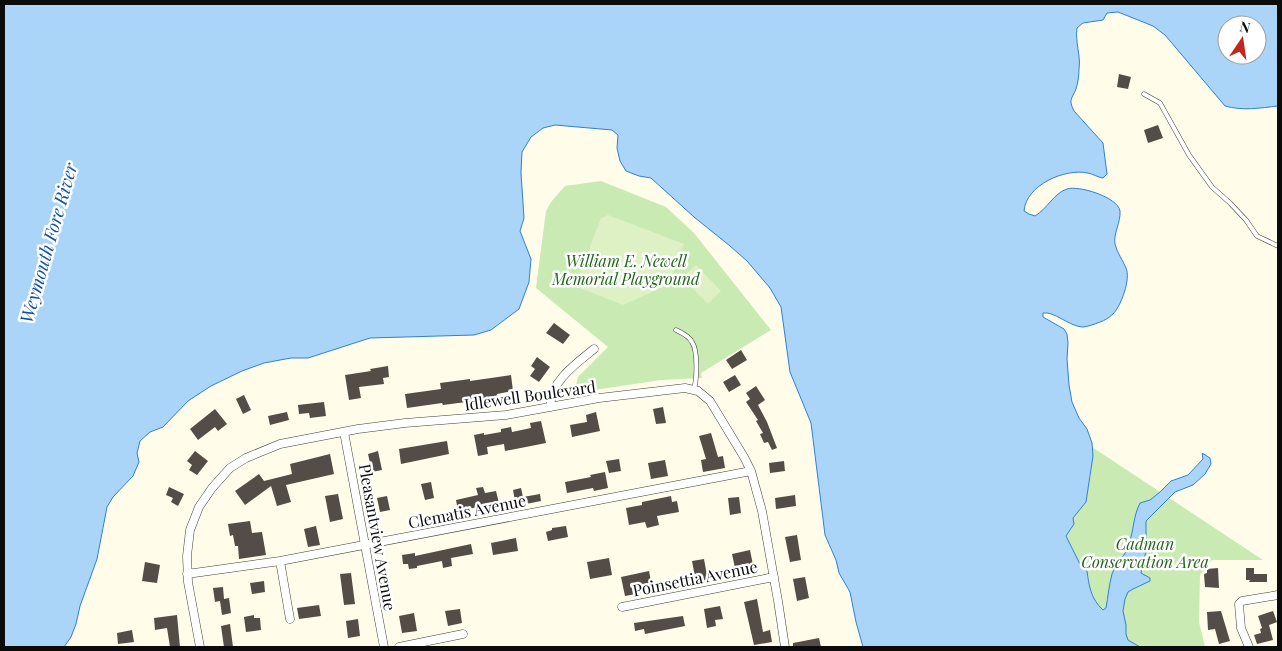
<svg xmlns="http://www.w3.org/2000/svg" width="1282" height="651" font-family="'Playfair Display',serif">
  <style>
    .green { fill: #c9eab2 }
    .pitch { fill: #ddf1c4 }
    .water { fill: #abd4f9; stroke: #2f81d2; fill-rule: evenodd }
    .building { fill: #544d47 }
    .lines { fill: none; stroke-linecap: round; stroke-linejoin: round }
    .lane-casing { stroke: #3e3e3e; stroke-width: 5 }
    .street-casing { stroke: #3e3e3e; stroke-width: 9 }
    .lane { stroke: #fff; stroke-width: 4 }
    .street { stroke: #fff; stroke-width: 8 }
    .labels { text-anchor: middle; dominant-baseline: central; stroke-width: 5; stroke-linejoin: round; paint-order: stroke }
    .park-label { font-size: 16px; font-style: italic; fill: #21641a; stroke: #fff }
    .street-label { font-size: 16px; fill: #0b0b0b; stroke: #fff }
    .water-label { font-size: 18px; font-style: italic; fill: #1053a1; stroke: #fff }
  </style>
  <rect width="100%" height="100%" fill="#fffde9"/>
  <path class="green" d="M601 181 666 207 694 233 771 330 701 373 702 378 661 380 574 393 578 377 608 347 536 288 546 211 551 202 565 186Z
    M1092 447 1263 560H1212L1200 575 1199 622 1205 647H1140L1128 640 1126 634C1102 610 1092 606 1087 571L1082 568 1066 536 1074 524 1072 518C1088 503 1094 468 1092 447Z"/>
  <path class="pitch" d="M608 215 684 244 668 285 623 305 575 286 601 218Z
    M696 265 721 291 708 304 682 278Z"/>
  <path class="water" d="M4 4H1278V106C1260 108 1243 111 1225 106L1165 35 1153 26 1118 12 1107 13 1103 20 1083 23 1077 28C1075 42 1081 56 1079 69 1079 75 1078 83 1076 89 1072 99 1068 99 1074 111L1103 143 1107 174 1103 178C1097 177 1093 174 1088 173 1065 168 1026 185 1024 211L1029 214 1035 216C1047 209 1054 193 1067 189 1078 185 1118 197 1120 211 1121 222 1113 234 1115 244 1117 253 1123 260 1126 268 1131 279 1121 306 1113 314 1110 317 1104 321 1100 322 1095 324 1087 327 1082 327 1069 326 1054 311 1043 313V317L1064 329 1067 334 1068 343 1067 359 1069 385 1072 402 1079 418 1087 429 1092 443 1093 456 1086 502 1073 518 1074 524 1066 536 1082 568 1087 571C1089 586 1091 599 1103 610L1106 608C1108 597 1109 585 1112 574 1116 563 1126 556 1129 544 1134 529 1133 517 1140 503L1150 500 1160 492 1171 481 1188 475 1203 459 1202 453 1210 458 1211 464 1205 474 1193 485 1175 492 1146 521V551L1141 573 1150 578V581L1133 589 1128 592 1125 599 1123 611 1126 625V634L1128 640 1140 647H863L856 622 850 592 839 573 836 560 825 535 811 423 790 372 781 307 770 288 747 261 730 246 694 217 651 178 639 176 626 171 620 161 617 148 618 135 612 130 555 125 543 128 531 137 522 152 521 173 524 218 520 231 531 259 529 282 519 309 491 330 474 335 370 338 308 358H291L264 363 242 371 211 386 188 401 163 427 150 432 140 441 137 453 139 462 133 476 113 497 107 507 97 559 80 606 76 624 71 637 64 647H4ZM1227 25H1257V55H1227Z"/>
  <path class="building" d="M1119 74 1131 77 1128 89 1117 87Z
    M1158 125 1163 138 1148 143 1144 130Z
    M554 323 570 335 563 344 546 333Z
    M741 350 747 360 732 369 726 360Z
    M537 357 550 367 539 382 530 376 535 369 531 366Z
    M388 366 389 377 383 378 384 384 359 387 361 398 349 400 345 375 371 371 370 369Z
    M511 375 513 391 497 394V398L443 405 442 403 407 408 405 394 441 389 440 383 470 379V381Z
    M735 375 741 385 729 392 723 382Z
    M756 386 765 400 758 405 767 422 777 448 772 450 768 442 764 443 760 434 763 433 756 421 758 420 746 402 750 399 746 393Z
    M244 395 251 410 243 414 236 399Z
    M324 402 326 416 310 418 309 413 299 414 298 405Z
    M663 407 666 423 656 424 653 409Z
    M215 409 227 424 218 431 215 427 198 440 190 429Z
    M287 412 289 420 270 425 268 416Z
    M596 412 600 431 572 437 570 425 587 422 586 415Z
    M541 421 546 443 505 451 504 444 487 447 488 454 478 456 474 435 484 433V435L501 432V429L511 427 512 432 531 428 530 423Z
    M711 433 718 457 723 456 725 468 703 472 701 460 706 459 699 436Z
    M447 441 449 454 401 464 399 449Z
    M195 451 208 461 197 475 189 470 192 465 187 461Z
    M378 451 382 470 372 472 368 454Z
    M330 454 334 474 286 485 291 502 277 506 271 486 245 505 235 491 259 474 264 481 292 474 290 464Z
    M619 459 621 471 609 473 606 461Z
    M665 460 668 476 651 479 648 463Z
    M784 461 785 471 770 473 769 463Z
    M605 472 608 488 594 491 593 488 567 493 565 482 591 477 590 475Z
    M431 482 434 498 425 500 421 484Z
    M169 487 184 494 178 506 171 502 173 498 166 495Z
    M483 487 485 493 496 491 499 503 458 511 456 500 478 495 476 488Z
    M521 488 523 497 540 494 541 501 516 506 513 490Z
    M338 494 343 519 330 522 325 496Z
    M795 495 796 506 776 509 775 498Z
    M387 496 390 510 380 512 377 498Z
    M671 496 672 502 677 501 679 512 657 516 659 525 647 528 645 522 629 525 626 508 642 505V502Z
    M739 497 741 513 730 515 728 498Z
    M250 521 252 533 262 532 266 555 239 559 238 546H235L233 535 230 536 228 524Z
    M316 526 320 545 308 547 304 529Z
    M566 526 568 537 548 541 546 532 552 530V528Z
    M797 535 801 560 790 562 785 537Z
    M516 538 518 551 493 555 491 543Z
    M471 544 473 554 451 558 452 566 443 568 442 561 417 566V568L409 569 408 564H403L402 555 415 553V556Z
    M750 550 753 565 735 568 732 554Z
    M609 558 612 575 590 579 587 562Z
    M704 559 708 581 696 583 692 561Z
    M145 562 160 565 157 583 142 581Z
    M1218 568 1219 588 1205 587 1204 574 1207 573V569Z
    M1246 568H1254V574H1267V582H1249L1250 580H1246Z
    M649 571 653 591 625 596 621 577Z
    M351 573 355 604 344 605 340 574Z
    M805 577 809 598 797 601 793 579Z
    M264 581 265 592 252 594 250 583Z
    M223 587 224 599 229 598 231 613 222 615 220 601 215 602 213 588Z
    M757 599 763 632 770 630 772 642 754 645 744 602Z
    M319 605 321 616 299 619 297 608Z
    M720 606 723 619 715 620 716 626 707 628 704 609Z
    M460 609 462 623 448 626 445 611Z
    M1221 611 1230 641 1219 644 1215 629 1208 630 1207 612Z
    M1273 611 1277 622 1269 625 1273 640 1257 644 1254 635 1261 633 1260 629 1262 628 1258 616Z
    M414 613 417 631 402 633 399 616Z
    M177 615 180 647H170L167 628 155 630 154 618Z
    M254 615V618H260L261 630 246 632 244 617Z
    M683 616 685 626 645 634 644 629 635 631 634 623Z
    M358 619 360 636 348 638 346 621Z
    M230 624 233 647H224L221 626Z
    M132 630 134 642 118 644 117 633Z
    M819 638 821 647H793V643Z"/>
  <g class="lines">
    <defs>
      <path id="lane" d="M1144 94 1160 103 1189 155 1212 187 1230 203 1246 220 1257 236 1278 246
        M676 330C682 333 689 336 692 342 698 351 697 379 694 389"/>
      <path id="street" d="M551 407C547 384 578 362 594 349
        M344 432 384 647
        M280 561 290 619
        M187 574 280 561 751 471
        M622 607 774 577
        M200 647 188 582 187 556 190 530 199 507 212 488 230 468 246 458 280 444 358 429 405 423 506 415 599 398 685 388 698 391 710 401 744 457 751 471 762 511 778 601 785 647
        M399 647 463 634
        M1249 647 1241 628 1239 604 1242 601 1278 595"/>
    </defs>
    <use href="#lane" class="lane-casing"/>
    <use href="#street" class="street-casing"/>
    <use href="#lane" class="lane"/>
    <use href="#street" class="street"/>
  </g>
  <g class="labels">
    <g class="park-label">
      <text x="626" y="260">William E. Newell<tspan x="626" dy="18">Memorial Playground</tspan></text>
      <text x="1145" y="543">Cadman<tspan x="1145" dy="18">Conservation Area</tspan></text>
    </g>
    <g class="street-label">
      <text transform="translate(530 395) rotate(-8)">Idlewell Boulevard</text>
      <text transform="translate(467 511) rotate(-11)">Clematis Avenue</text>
      <text transform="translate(378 537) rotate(80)">Pleasantview Avenue</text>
      <text transform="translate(695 578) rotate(-11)">Poinsettia Avenue</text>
    </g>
    <g class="water-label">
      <text transform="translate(48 243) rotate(-74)">Weymouth Fore River</text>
    </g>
  </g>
  <rect width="1282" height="651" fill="none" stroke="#0b0b0b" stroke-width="10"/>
  <g transform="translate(1242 40) rotate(13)"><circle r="24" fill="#ffffff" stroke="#9d9d9d"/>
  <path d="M0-4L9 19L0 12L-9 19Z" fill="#c0271e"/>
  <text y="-8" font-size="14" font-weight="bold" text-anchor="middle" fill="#0b0b0b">N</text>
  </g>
</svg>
